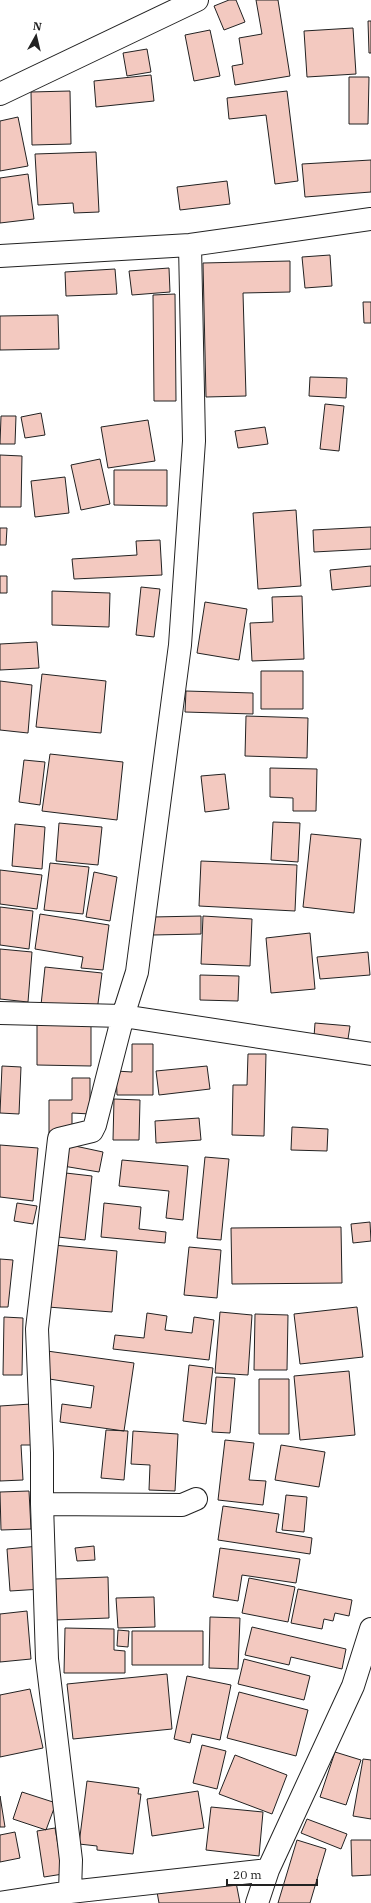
<svg xmlns="http://www.w3.org/2000/svg" width="371" height="1903" font-family="'IBM Plex Serif',serif">
  <style>
    .building { fill: #f3c9c0; stroke: #222 }
    .lines { fill: none; stroke-linecap: round; stroke-linejoin: round }
    .minor-casing { stroke: #222; stroke-width: 24 }
    .minor { stroke: #fff; stroke-width: 22 }
  </style>
  <rect width="100%" height="100%" fill="#fff"/>
  <path class="building" d="M229 0H236L245 22 224 30 214 6Z
    M256 0H278L290 76 235 85 232 66 243 64 239 38 262 34Z
    M368 21H371V53H369Z
    M353 28 356 74 307 77 304 31Z
    M210 30 220 76 194 81 185 35Z
    M147 49 151 72 127 76 123 53Z
    M151 75 154 101 96 107 94 81Z
    M349 77H369L368 124H349Z
    M70 91 71 144 32 145 31 92Z
    M287 91 298 181 275 184 266 115 229 119 227 98Z
    M18 117 28 166 0 171V121Z
    M96 152 99 212 74 213 73 203 38 205 35 154Z
    M371 160V192L305 197 302 164Z
    M28 174 34 219 0 223V178Z
    M227 181 230 204 180 210 177 187Z
    M330 255 332 286 305 288 302 257Z
    M290 261V292L243 293 246 396 206 397 203 263Z
    M169 268 170 292 132 295 129 271Z
    M115 269 117 294 66 296 65 272Z
    M175 294 176 401H154L153 295Z
    M363 302H371V323H364Z
    M58 315 59 349 0 350V316Z
    M310 377 347 378 346 398 309 396Z
    M325 404 344 406 339 451 320 449Z
    M41 413 45 435 25 438 21 417Z
    M1 416H16L15 444H0Z
    M148 420 155 461 108 468 101 427Z
    M265 427 268 444 238 448 235 431Z
    M0 455 22 456 21 507H0Z
    M100 459 110 504 81 510 71 465Z
    M114 470H167V506L114 505Z
    M65 477 69 513 35 517 31 481Z
    M296 510 301 586 258 589 253 513Z
    M371 527V549L314 552 313 530Z
    M0 528H7L6 545H0Z
    M160 540 162 575 74 579 72 559 137 555 136 541Z
    M371 566V586L332 590 330 570Z
    M0 576H7V593H0Z
    M141 587 160 589 154 637 136 635Z
    M52 591 110 593 109 627 52 625Z
    M302 596 304 659 252 661 250 623 273 622 272 597Z
    M205 602 247 609 239 660 197 653Z
    M37 642 39 668 0 670V644Z
    M261 671H303V709H261Z
    M42 674 106 681 101 733 36 727Z
    M0 681 32 685 28 733 0 730Z
    M186 691 253 693V714L185 712Z
    M246 716 308 718 307 758 245 756Z
    M50 754 123 762 117 820 42 811Z
    M24 760 45 762 40 805 19 802Z
    M270 768 317 769 316 811H293V798L270 797Z
    M225 774 229 809 205 812 201 776Z
    M273 822 300 823 298 862 271 860Z
    M59 823 102 827 98 865 56 861Z
    M15 824 45 827 42 869 12 866Z
    M311 834 361 839 354 913 303 907Z
    M201 861 297 865 295 911 199 906Z
    M50 863 89 867 83 914 44 910Z
    M0 870 42 875 37 909 0 904Z
    M94 872 117 877 110 921 86 917Z
    M0 907 33 911 29 949 0 945Z
    M40 914 109 925 103 970 81 968 83 957 35 949Z
    M201 916V934L153 935 152 917Z
    M203 916 252 919 250 966 201 964Z
    M310 933 315 989 271 993 266 938Z
    M0 949 32 952 28 1002 0 999Z
    M368 952 370 975 320 979 317 957Z
    M45 967 102 973 97 1011 41 1005Z
    M200 975 239 976 238 1001 200 1000Z
    M315 1023 350 1026 348 1039 314 1037Z
    M37 1024H91V1066L37 1065Z
    M132 1044H153V1095H117L116 1071 132 1072Z
    M248 1054H266L264 1136 232 1135 233 1085H247Z
    M2 1066 21 1067 19 1114 0 1113Z
    M207 1066 210 1089 159 1095 156 1071Z
    M72 1078H90V1114L72 1113V1133H49V1100H72Z
    M114 1099 140 1100 139 1140H113Z
    M199 1118 201 1140 156 1143 155 1121Z
    M292 1127 328 1129 327 1151 291 1150Z
    M61 1143 103 1152 99 1172 57 1165Z
    M0 1145 38 1148 33 1201 0 1197Z
    M205 1157 229 1159 221 1240 197 1238Z
    M122 1160 188 1166 183 1220 166 1218 169 1191 119 1186Z
    M57 1172 92 1176 85 1240 49 1236Z
    M17 1203 37 1206 33 1224 14 1221Z
    M104 1203 141 1207 139 1229 166 1232 165 1243 101 1237Z
    M370 1222 371 1241 353 1243 351 1224Z
    M341 1227 342 1283 232 1284 231 1228Z
    M53 1245 117 1251 112 1312 48 1307Z
    M189 1247 221 1250 217 1298 184 1295Z
    M0 1259 13 1260 8 1307H0Z
    M357 1307 363 1357 300 1364 294 1314Z
    M220 1312 252 1315 248 1375 215 1373Z
    M147 1313 167 1316 165 1330 192 1333 194 1317 214 1320 209 1360 113 1349 115 1335 144 1338Z
    M255 1314 288 1315 287 1370H254Z
    M4 1317 23 1318 22 1375H3Z
    M47 1351 134 1363 124 1431 60 1422 62 1404 91 1408 94 1386 43 1378Z
    M189 1365 213 1368 206 1424 183 1421Z
    M349 1371 355 1435 300 1440 294 1376Z
    M216 1377 235 1378 230 1433 212 1432Z
    M259 1379H289V1434H259Z
    M31 1404 33 1445H21L23 1480 0 1481V1406Z
    M106 1430 128 1431 124 1480 101 1478Z
    M133 1431 178 1434 175 1491 149 1490 150 1465 131 1464Z
    M225 1440 254 1443 249 1480 266 1481 263 1505 218 1500Z
    M281 1445 325 1452 319 1487 275 1480Z
    M29 1491 31 1529 1 1530 0 1492Z
    M286 1495 307 1497 304 1532 282 1530Z
    M223 1506 279 1514 276 1532 312 1538 310 1554 218 1540Z
    M39 1546 42 1589 10 1591 7 1549Z
    M94 1546 95 1560 77 1561 75 1548Z
    M220 1548 300 1559 296 1583 242 1575 238 1601 213 1597Z
    M108 1577 109 1618 55 1620V1579Z
    M249 1578 295 1587 288 1622 242 1613Z
    M298 1589 352 1600 349 1616 335 1613 333 1621 324 1619 322 1629 291 1623Z
    M154 1597 155 1627 118 1628 116 1598Z
    M27 1611 31 1659 0 1662V1614Z
    M210 1617 240 1618 238 1669 209 1668Z
    M252 1627 346 1649 342 1669 291 1657 289 1665 245 1655Z
    M65 1628 114 1629V1650L125 1651V1673H64Z
    M118 1630 129 1631 128 1647 117 1646Z
    M132 1631H203V1665H132Z
    M244 1659 310 1676 304 1700 238 1684Z
    M167 1674 172 1729 73 1739 67 1684Z
    M187 1676 231 1685 220 1740 192 1734 190 1743 174 1739Z
    M30 1689 43 1748 0 1757V1695Z
    M239 1692 308 1710 296 1756 227 1738Z
    M202 1745 226 1751 217 1789 193 1783Z
    M335 1752 361 1760 346 1805 320 1797Z
    M235 1755 287 1775 272 1814 219 1794Z
    M363 1759 371 1760V1819L353 1816Z
    M87 1781 139 1788 138 1794H141L133 1854 97 1850V1846L79 1844Z
    M198 1791 204 1828 152 1836 147 1799Z
    M22 1792 56 1803 46 1830 13 1819Z
    M0 1796 5 1827H0Z
    M211 1807 263 1812 259 1856 206 1850Z
    M307 1819 347 1834 341 1849 301 1833Z
    M55 1828 63 1874 44 1877 37 1831Z
    M15 1832 20 1858 0 1862V1835Z
    M297 1840 326 1849 310 1903H278Z
    M351 1840H371V1875L352 1876Z
    M235 1877 240 1903H159L157 1892Z"/>
  <g class="lines">
    <defs>
      <path id="minor" d="M0 94 197 0
        M0 256 190 245 371 219
        M0 1013 123 1016 137 972 180 645 194 441 190 245
        M42 1504V1453L37 1329 59 1139 92 1131 95 1125 123 1016 371 1054
        M70 1892 268 1870
        M0 1903 70 1892 71 1860 47 1659 42 1504 182 1505 196 1499
        M257 1903 268 1870 353 1686 371 1629"/>
    </defs>
    <use href="#minor" class="minor-casing"/>
    <use href="#minor" class="minor"/>
  </g>
  <g transform="translate(36 36) rotate(8)" stroke="#ffffff" stroke-width="3" paint-order="stroke">
  <path d="M0-3L7 15L0 10L-7 15Z" fill="#222222"/>
  <text y="-6" font-size="11" font-weight="bold" text-anchor="middle" fill="#222222">N</text>
  </g>
  <path d="M227 1879v6h90v-6" fill="none" stroke="#222222" stroke-width="2"/>
  <text x="233" y="1879" font-size="12" fill="#222222" stroke="#ffffff" stroke-width="3" paint-order="stroke">20 m</text>
</svg>
